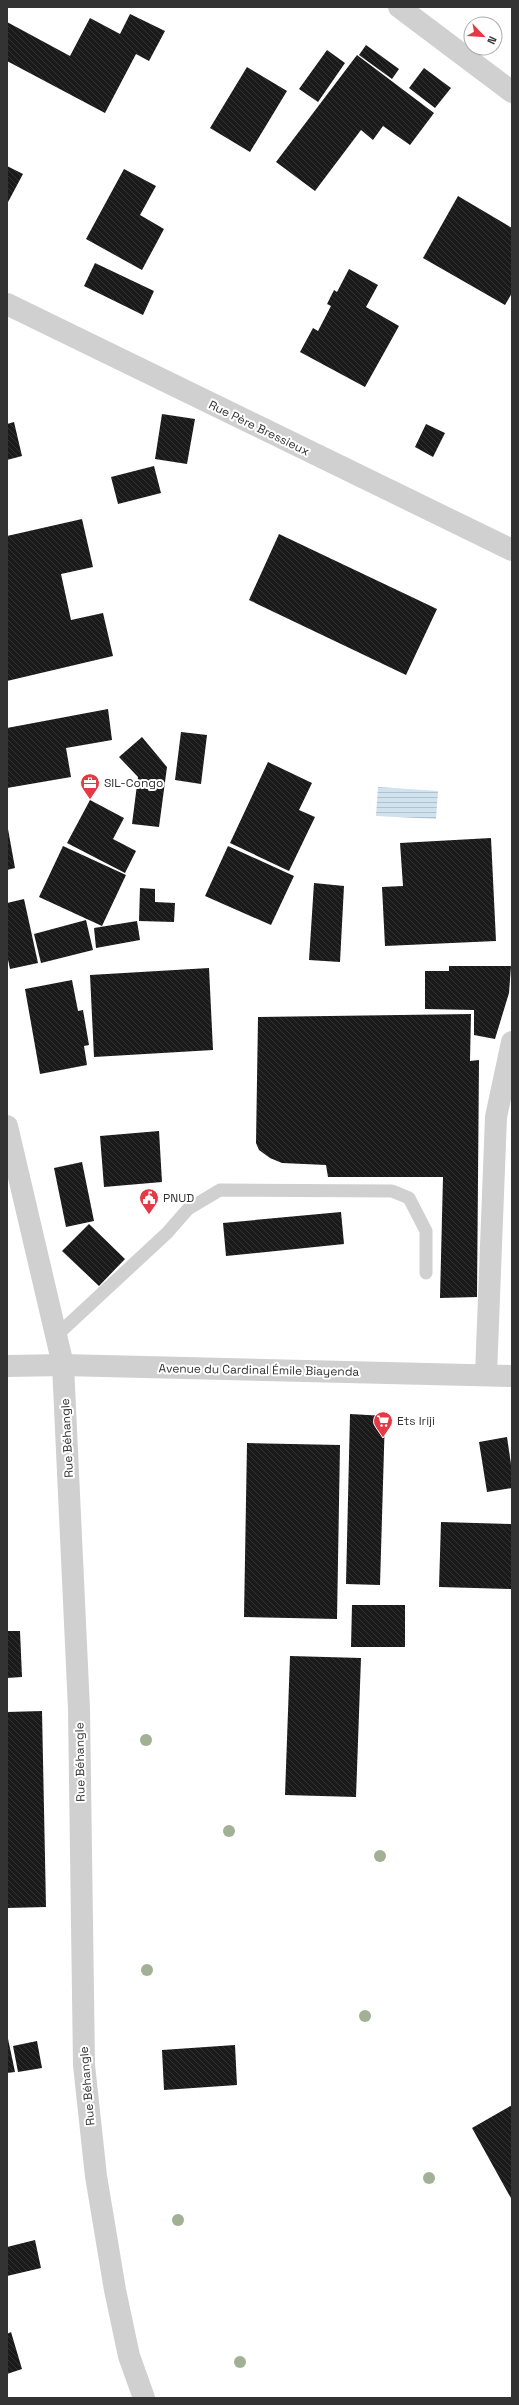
<svg xmlns="http://www.w3.org/2000/svg" width="519" height="2405" font-family="'Space Grotesk',sans-serif">
  <style>
    .water { fill: url(#water-rules) }
    .building { fill: url(#building-back-hatch) }
    .lines { fill: none; stroke-linecap: round; stroke-linejoin: round }
    .service { stroke: #d0d0d0; stroke-width: 13 }
    .minor { stroke: #d0d0d0; stroke-width: 22 }
    .tertiary { stroke: #d0d0d0; stroke-width: 22 }
    .tree { fill: #a2b095 }
    .labels { text-anchor: middle; dominant-baseline: central; stroke-width: 4; stroke-linejoin: round; paint-order: stroke }
    .street-label { font-size: 12px; fill: #333; stroke: #fff }
    .poi-label { font-size: 12px; fill: #333; stroke: #fff; text-anchor: start }
  </style>
  <defs>
    <pattern id="water-rules" width="6" height="5" patternUnits="userSpaceOnUse"><rect width="6" height="5" fill="#cfe2ee"/><path d="M0 2.5h6" fill="none" stroke="#b2c2cd"/></pattern>
    <pattern id="building-back-hatch" width="6" height="6" patternUnits="userSpaceOnUse"><rect width="6" height="6" fill="#1a1a1a"/><path d="M-1 5l2 2M0 0l6 6M5-1l2 2" fill="none" stroke="#333"/></pattern>
  </defs>
  <rect width="100%" height="100%" fill="#fff"/>
  <path class="water" d="M378 787 438 791 436 819 376 816Z"/>
  <path class="building" d="M130 14 165 31 149 61 136 54 105 113 7 61V22L70 56 90 18 120 34Z
    M366 45 399 69 392 79 359 55Z
    M327 50 345 63 318 102 299 89Z
    M357 55 434 113 410 145 383 126 373 140 361 130 315 191 276 162Z
    M247 67 287 91 250 152 210 128Z
    M424 68 451 88 435 108 409 88Z
    M7 166 23 174 7 204Z
    M124 169 156 186 140 215 164 229 142 270 86 239Z
    M458 196 512 228V293L505 305 423 258Z
    M95 263 154 291 143 315 84 286Z
    M349 269 378 285 366 307 399 326 365 387 300 352 313 328 318 331 331 306 327 304 334 290 337 292Z
    M162 414 195 419 187 464 155 459Z
    M14 422 22 456 7 460V424Z
    M426 424 445 433 433 457 415 447Z
    M154 466 161 493 118 504 111 477Z
    M82 519 93 567 61 574 71 620 103 613 113 656 7 681V536Z
    M279 534 437 609 406 675 249 600Z
    M108 709 112 740 66 748 71 777 7 788V728Z
    M181 732 207 735 201 784 175 780Z
    M142 737 167 767 159 827 132 824 138 777 119 757Z
    M268 762 312 783 299 810 315 817 289 871 230 843Z
    M90 800 124 818 113 839 136 851 125 873 67 843Z
    M8 829 15 868 7 870V830Z
    M491 838 496 941 385 946 382 887 403 886 400 843Z
    M63 846 126 875 102 926 39 897Z
    M228 846 294 876 271 925 205 896Z
    M314 883 344 886 340 962 309 960Z
    M140 888 155 889V902L175 903 174 922 139 921Z
    M24 899 38 963 10 969 7 955V903Z
    M86 920 93 950 41 963 34 934Z
    M137 921 140 940 96 948 94 928Z
    M449 966H511L509 993 495 1039 474 1035V1010L425 1009V971H449Z
    M209 968 213 1050 94 1057 90 975Z
    M72 980 78 1011 83 1010 89 1045 84 1046 87 1065 40 1074 25 989Z
    M471 1014 470 1061 479 1060 477 1297 440 1298 443 1177H328L326 1165 282 1163 270 1158 259 1150 256 1143 258 1017Z
    M159 1131 162 1182 104 1187 100 1136Z
    M82 1162 94 1221 66 1227 54 1168Z
    M341 1212 344 1244 226 1256 223 1223Z
    M89 1224 125 1259 99 1286 62 1251Z
    M350 1414 385 1416 380 1585 346 1584Z
    M507 1437 512 1471V1488L487 1492 479 1442Z
    M247 1443 340 1445 337 1619 244 1617Z
    M441 1522 512 1524V1589L439 1587Z
    M352 1605H405V1647H351Z
    M7 1631H20L22 1677 7 1678Z
    M290 1656 361 1658 356 1797 285 1795Z
    M42 1711 46 1907 7 1908V1712Z
    M7 2034 15 2072 7 2073Z
    M37 2041 42 2068 18 2072 13 2046Z
    M235 2045 237 2085 164 2090 162 2050Z
    M512 2105V2200L472 2128Z
    M35 2240 41 2268 7 2276V2247Z
    M11 2332 22 2369 7 2374V2334Z"/>
  <g class="lines">
    <path class="service" d="M57 1335 167 1233 188 1209 220 1190 392 1191 409 1198 426 1231V1273"/>
    <path class="minor" d="M399 7 512 92
      M7 304 512 550
      M7 1366 63 1365 512 1376
      M486 1375 496 1117 512 1042"/>
    <path class="tertiary" d="M7 1126 63 1365 79 1709 84 2065 96 2176 115 2290 129 2356 144 2398"/>
  </g>
  <g class="tree">
    <circle cx="146" cy="1740" r="6"/>
    <circle cx="229" cy="1831" r="6"/>
    <circle cx="380" cy="1856" r="6"/>
    <circle cx="147" cy="1970" r="6"/>
    <circle cx="365" cy="2016" r="6"/>
    <circle cx="429" cy="2178" r="6"/>
    <circle cx="178" cy="2220" r="6"/>
    <circle cx="240" cy="2362" r="6"/>
  </g>
  <defs>
    <symbol id="office-pin" viewBox="-11 -11 22 30"><path d="M0 17L-7.5 6A9.5 9.5 0 1 1 7.5 6Z" fill="#e63946" stroke="#fff"/><path d="M-6-3h4V-5.5h4V-3h4V5H-6ZM-1-4.5V-3h2v-1.5ZM-6 0V1H6V0Z" fill="#fff"/></symbol>
    <symbol id="civic-pin" viewBox="-11 -11 22 30"><path d="M0 17L-7.5 6A9.5 9.5 0 1 1 7.5 6Z" fill="#e63946" stroke="#fff"/><path d="M-.6-6.5H3V-4.5H.6V-3L4-1V1h2V6H-6V1h2V-1L-.6-3ZM-1.2 2.5V6h2.4V2.5Z" fill="#fff"/></symbol>
    <symbol id="supermarket-pin" viewBox="-11 -11 22 30"><path d="M0 17L-7.5 6A9.5 9.5 0 1 1 7.5 6Z" fill="#e63946" stroke="#fff"/><path d="M-6-5.5h2.5l.6 2H6L4.5 2H-2.5L-4.4-4H-6ZM-1.5 3.2a1.3 1.3 0 1 0 .1 0ZM3 3.2a1.3 1.3 0 1 0 .1 0Z" fill="#fff"/></symbol>
  </defs>
  <g fill-rule="evenodd">
    <use href="#office-pin" x="79" y="772" width="22" height="30"/>
    <use href="#civic-pin" x="138" y="1187" width="22" height="30"/>
    <use href="#supermarket-pin" x="372" y="1410" width="22" height="30"/>
  </g>
  <g class="labels">
    <g class="street-label">
      <text transform="translate(259 428) rotate(26)">Rue Père Bressieux</text>
      <text transform="translate(259 1370) rotate(1)">Avenue du Cardinal Émile Biayenda</text>
      <text transform="translate(67 1438) rotate(-93)">Rue Béhangle</text>
      <text transform="translate(80 1762) rotate(-91)">Rue Béhangle</text>
      <text transform="translate(87 2086) rotate(-95)">Rue Béhangle</text>
    </g>
    <g class="poi-label">
      <text x="104" y="783">SIL-Congo</text>
      <text x="163" y="1198">PNUD</text>
      <text x="397" y="1421">Ets Iriji</text>
    </g>
  </g>
  <rect width="519" height="2405" fill="none" stroke="#333333" stroke-width="16"/>
  <g transform="translate(483 36) rotate(115)"><circle r="19" fill="#ffffff" stroke="#adadad"/>
  <path d="M0-3L7 15L0 10L-7 15Z" fill="#e63946"/>
  <text y="-6" font-size="11" font-weight="bold" text-anchor="middle" fill="#333333">N</text>
  </g>
</svg>
